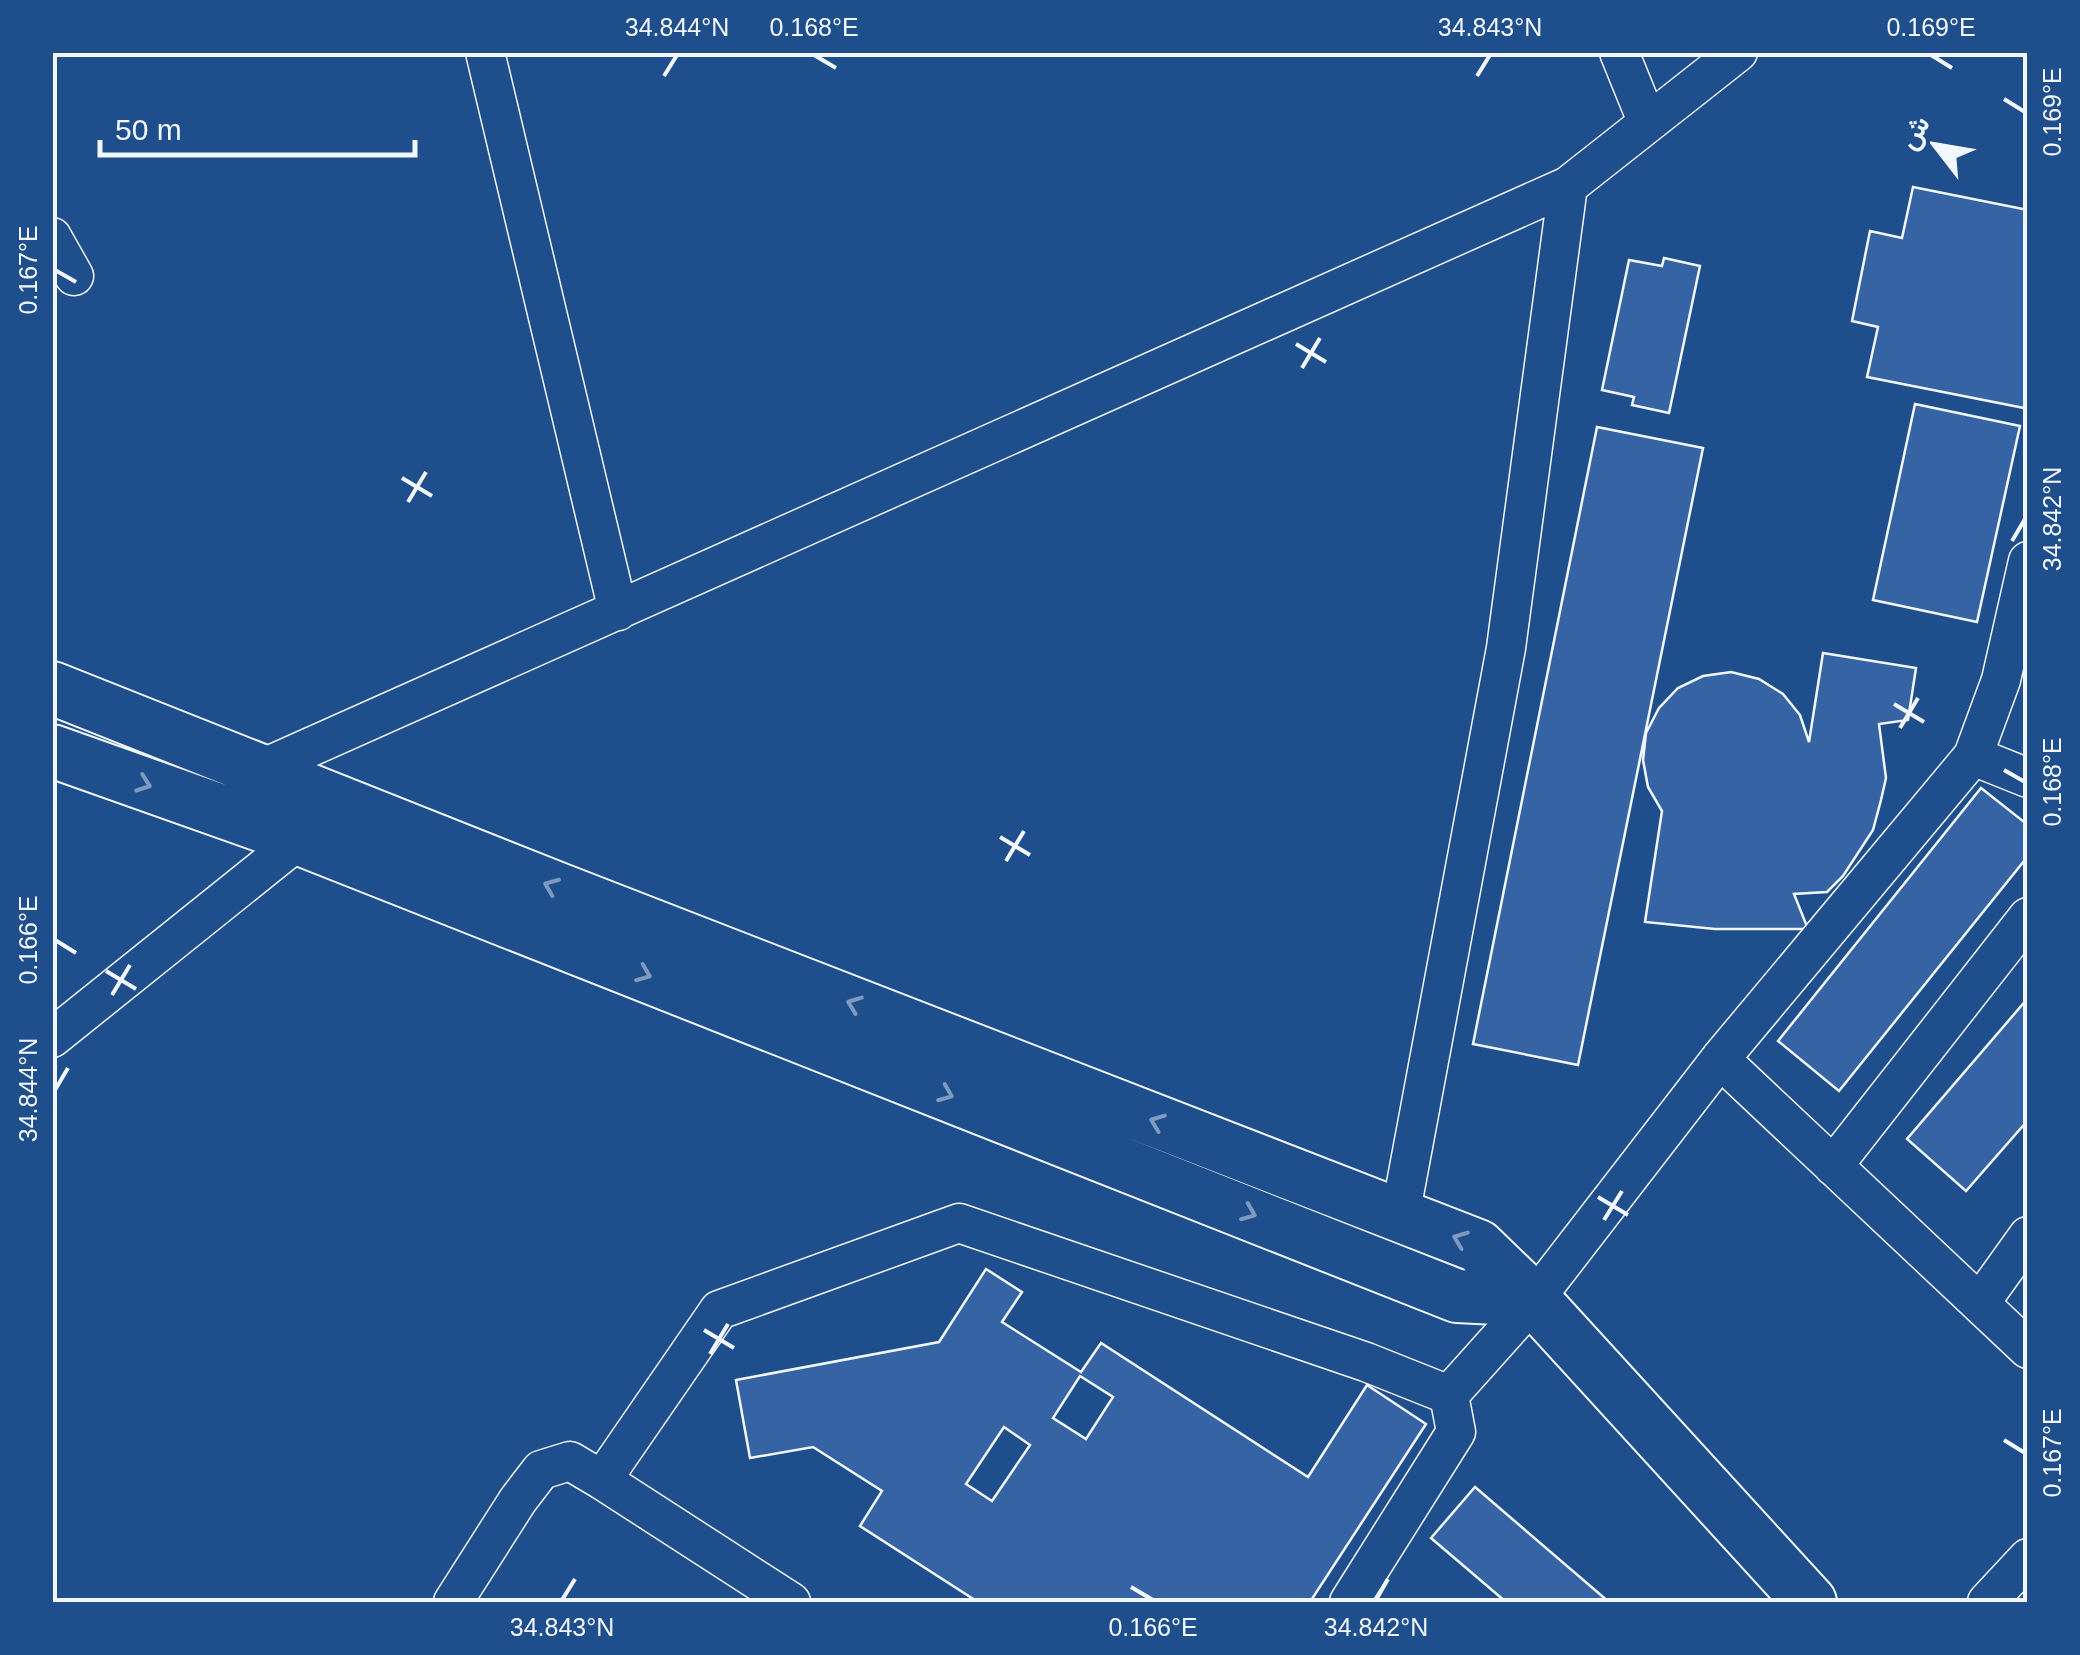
<svg xmlns="http://www.w3.org/2000/svg" width="2080" height="1655" font-family="Arial,Vazirmatn,sans-serif">
  <style>
    .building { fill: #3563a3; stroke: #f2f6ff; stroke-width: 2.5; fill-rule: evenodd }
    .lines { fill: none; stroke-linecap: round; stroke-linejoin: round }
    .minor-casing { stroke: #f2f6ff; stroke-width: 41 }
    .secondary-casing { stroke: #f2f6ff; stroke-width: 56 }
    .minor { stroke: #1f4e8c; stroke-width: 38 }
    .secondary { stroke: #1f4e8c; stroke-width: 52 }
    .oneway { stroke: #7e9ac0 }
    .ticks { fill: none; stroke: #f2f6ff; stroke-width: 4 }
    .neatline { fill: none; stroke: #f2f6ff; stroke-width: 4 }
    .ticks-label { font-size: 25px; text-anchor: middle; fill: #f2f6ff }
  </style>
  <rect width="100%" height="100%" fill="#1f4e8c"/>
  <path class="building" d="M1913 187 2028 210V392L2024 408 1867 377 1878 327 1852 321 1870 231 1902 238Z
    M1664 258 1700 266 1669 413 1632 405 1634 397 1602 390 1629 260 1662 266Z
    M1915 404 2020 426 1977 622 1873 600Z
    M1597 427 1703 448 1578 1065 1473 1044Z
    M1823 653 1916 668 1908 720 1879 724 1886 778 1881 800 1873 830 1843 876 1827 892 1794 894 1808 929H1715L1645 922 1662 811 1648 787 1643 760 1646 733 1659 708 1678 688 1703 676 1731 672 1759 679 1783 694 1800 715 1809 742Z
    M1981 788 2028 825V856L1839 1091 1778 1041Z
    M2028 998V1120L1966 1191 1907 1139Z
    M986 1269 1022 1292 1002 1322 1081 1372 1101 1343 1308 1477 1367 1385 1426 1424 1310 1602H978L860 1526 882 1491 813 1447 750 1458 736 1380 939 1342ZM1080 1376 1113 1397 1086 1439 1053 1418ZM1004 1427 1030 1445 992 1501 966 1484Z
    M1475 1487 1609 1602H1506L1431 1538Z"/>
  <g class="lines">
    <defs>
      <path id="minor" d="M485 52 618 611
        M1619 52 1647 121
        M52 237 74 276
        M1973 756 2028 778
        M259 770 1568 186 1738 52
        M52 1038 300 839
        M1720 1059 2028 1349
        M1833 1166 2028 917
        M1400 1216 1506 648 1568 186
        M1980 1303 2028 1236
        M1449 1395 1534 1300 1720 1059 1973 756 2001 680 2028 561
        M453 1602 518 1500 541 1470 570 1461 602 1480
        M791 1602 602 1480 719 1310 959 1223 1366 1362 1449 1395
        M1349 1602 1456 1432 1449 1395
        M1987 1602 2028 1558"/>
      <path id="secondary" d="M52 688 558 889 1478 1246 1534 1300 1810 1602
        M52 751 300 839 1457 1296 1534 1300"/>
    </defs>
    <use href="#minor" class="minor-casing"/>
    <use href="#secondary" class="secondary-casing"/>
    <use href="#minor" class="minor"/>
    <use href="#secondary" class="secondary"/>
  </g>
  <defs><path id="oneway-chevron" d="M-2-3.5L2.5 0L-2 3.5" fill="none" stroke-width="1.6" stroke-linecap="round" stroke-linejoin="round" transform="scale(2.5)"/></defs>
  <g class="oneway">
    <use href="#oneway-chevron" transform="translate(144 784) rotate(20)"/>
    <use href="#oneway-chevron" transform="translate(551 886) rotate(-158)"/>
    <use href="#oneway-chevron" transform="translate(644 974) rotate(22)"/>
    <use href="#oneway-chevron" transform="translate(854 1004) rotate(-159)"/>
    <use href="#oneway-chevron" transform="translate(946 1094) rotate(22)"/>
    <use href="#oneway-chevron" transform="translate(1157 1122) rotate(-159)"/>
    <use href="#oneway-chevron" transform="translate(1249 1213) rotate(22)"/>
    <use href="#oneway-chevron" transform="translate(1460 1239) rotate(-159)"/>
  </g>
  <path class="ticks" d="M814 55 836 68M1931 55 1952 68M664 76 677 55M1477 76 1490 55M2004 99 2025 112M55 270 76 282M1296 344 1326 362M1302 368 1320 338M402 478 432 496M408 502 426 472M2012 541 2025 519M1894 704 1924 722M1900 728 1918 698M2004 770 2025 782M1000 837 1030 855M1006 861 1024 831M55 940 76 953M106 971 136 989M112 995 130 965M55 1090 68 1068M1598 1197 1628 1215M1604 1220 1622 1191M704 1330 734 1348M710 1354 728 1324M2004 1440 2025 1453M1131 1587 1153 1600M562 1600 575 1579M1376 1600 1388 1579"/>
  <rect width="2080" height="1655" fill="none" stroke="#1f4e8c" stroke-width="110"/>
  <g transform="translate(1935 145) rotate(301)" stroke="#1f4e8c" stroke-width="8" paint-order="stroke">
  <path d="M0-8L18 38L0 25L-18 38Z" fill="#f2f6ff"/>
  <text y="-15" font-size="28" font-weight="bold" text-anchor="middle" fill="#f2f6ff">ش</text>
  </g>
  <path d="M100 140v15h315v-15" fill="none" stroke="#f2f6ff" stroke-width="5"/>
  <text x="115" y="140" font-size="30" fill="#f2f6ff" stroke="#1f4e8c" stroke-width="8" paint-order="stroke">50 m</text>
  <rect x="55" y="55" width="1970" height="1545" class="neatline"/>
  <g class="ticks-label">
    <text x="677" y="36">34.844°N</text>
    <text x="814" y="36">0.168°E</text>
    <text x="1490" y="36">34.843°N</text>
    <text x="1931" y="36">0.169°E</text>
    <text transform="translate(2052 112) rotate(-90)" y="9">0.169°E</text>
    <text transform="translate(28 270) rotate(-90)" y="9">0.167°E</text>
    <text transform="translate(2052 519) rotate(-90)" y="9">34.842°N</text>
    <text transform="translate(2052 782) rotate(-90)" y="9">0.168°E</text>
    <text transform="translate(28 940) rotate(-90)" y="9">0.166°E</text>
    <text transform="translate(28 1090) rotate(-90)" y="9">34.844°N</text>
    <text transform="translate(2052 1453) rotate(-90)" y="9">0.167°E</text>
    <text x="562" y="1636">34.843°N</text>
    <text x="1153" y="1636">0.166°E</text>
    <text x="1376" y="1636">34.842°N</text>
  </g>
</svg>
